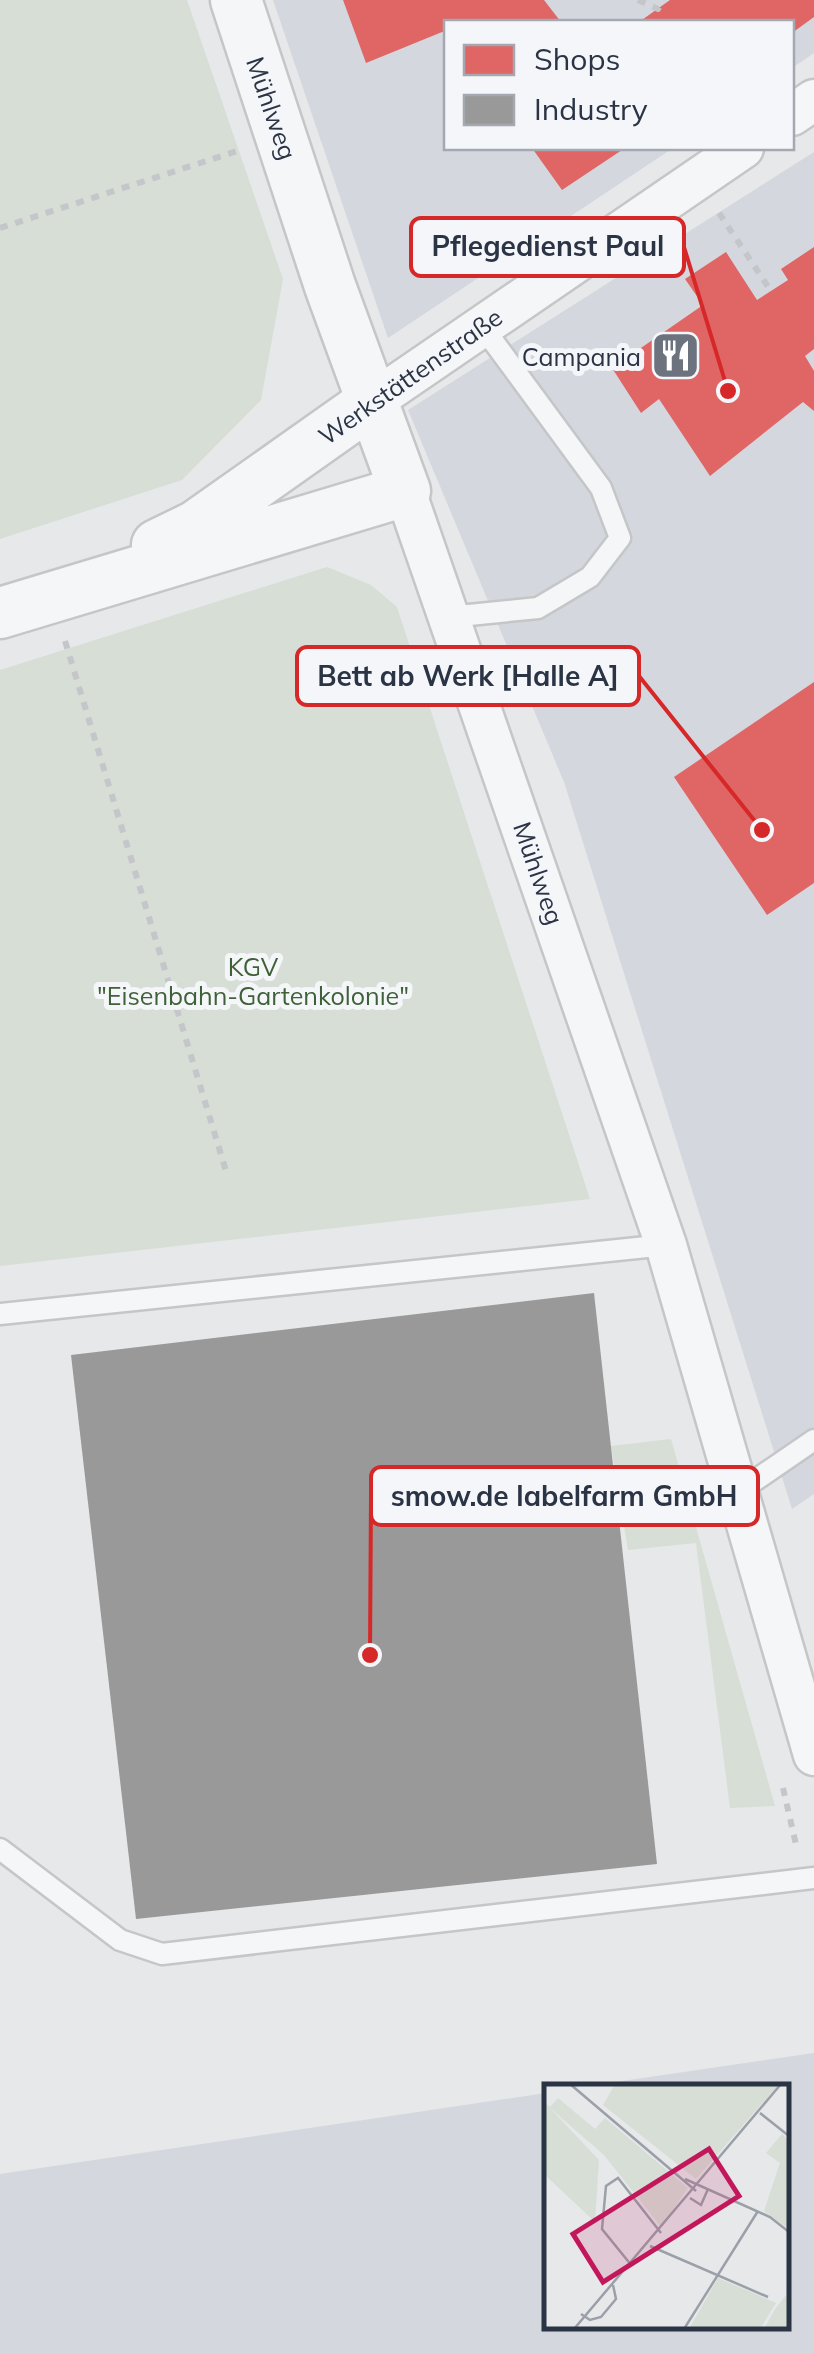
<svg xmlns="http://www.w3.org/2000/svg" width="814" height="2354" font-family="Mulish,sans-serif">
  <style>
    .built { fill: #d4d7dd }
    .green { fill: #d6ded6 }
    .shops { fill: #e06666 }
    .industry { fill: #999 }
    .lines { fill: none; stroke-linecap: round; stroke-linejoin: round }
    .service-casing { stroke: #c4c6c8; stroke-width: 25 }
    .minor-casing { stroke: #c4c6c8; stroke-width: 45 }
    .tertiary-casing { stroke: #c4c6c8; stroke-width: 55 }
    .path { stroke: #c5c6ca; stroke-width: 6; stroke-dasharray: 8 8; stroke-linecap: butt }
    .service { stroke: #f5f6f7; stroke-width: 20 }
    .minor { stroke: #f5f6f7; stroke-width: 40 }
    .tertiary { stroke: #f5f6f7; stroke-width: 50 }
    .labels { text-anchor: middle; dominant-baseline: central; stroke-width: 10; stroke-linejoin: round; paint-order: stroke }
    .street-label { font-size: 25px; fill: #2b3445; stroke: #f4f6f9 }
    .poi-label { font-size: 25px; fill: #2b3445; stroke: #f4f6f9; text-anchor: end }
    .park-label { font-size: 25px; fill: #3f6138; stroke: #f4f6f9 }
    .inset-road { fill: none; stroke: #9ba0a8; stroke-width: 2.5 }
    .view { fill: #c2185b; fill-opacity: 0.15; stroke: #c2185b; stroke-width: 5 }
    .inset-edge { fill: none; stroke: #2b3445; stroke-width: 5 }
    .leader { fill: none; stroke: #d62828; stroke-width: 4 }
    .callout-dot { fill: #d62828; stroke: #f4f6f9; stroke-width: 4 }
    .callout { fill: #f4f6f9; stroke: #d62828; stroke-width: 4 }
    .callout-label { font-size: 28px; text-anchor: middle; font-weight: bold; fill: #2b3445 }
  </style>
  <rect width="100%" height="100%" fill="#e6e8ea"/>
  <path class="built" d="M273 0H814V53L792 68V22H447V148H673L388 338Z
    M814 152V1494L792 1509 564 782 408 410Z
    M814 2053V2354H0V2174L546 2093V2326H786V2086H588Z"/>
  <path class="green" d="M0 0H187L283 279 261 400 182 480 0 539Z
    M327 567 371 585 397 607 590 1199 0 1266V670Z
    M671 1439 775 1806 730 1808 696 1543 628 1550 611 1446Z"/>
  <path class="shops" d="M343 0H544L561 22H447V30L366 63Z
    M670 0H814V17L792 33V22H639Z
    M532 148H625L562 190Z
    M814 247V349L805 356 814 371V411L803 402 710 476 659 399 641 413 612 368 703 305 685 279 726 252 757 300 788 280 781 269Z
    M814 682V883L767 915 674 777Z"/>
  <path class="industry" d="M594 1293 657 1864 136 1919 71 1355Z"/>
  <g class="lines">
    <defs>
      <path id="service" d="M449 617 538 608 590 577 620 538 601 488 482 326
        M0 1314 666 1245
        M738 1492 814 1440
        M0 1849 120 1940 162 1954 814 1878"/>
      <path id="minor" d="M792 115 814 100
        M373 401 743 148
        M405 491 666 1245 814 1755"/>
      <path id="tertiary" d="M157 545 196 526 373 401
        M0 613 405 491 330 286 236 0"/>
    </defs>
    <use href="#service" class="service-casing"/>
    <use href="#minor" class="minor-casing"/>
    <use href="#tertiary" class="tertiary-casing"/>
    <path class="path" d="M638 0 658 9 663 0
      M719 213 771 291
      M0 228 237 151
      M65 641 226 1171
      M783 1788 797 1849"/>
    <use href="#service" class="service"/>
    <use href="#minor" class="minor"/>
    <use href="#tertiary" class="tertiary"/>
  </g>
  <defs>
    <symbol id="restaurant-square" viewBox="-11 -11 22 22"><rect x="-9" y="-9" width="18" height="18" rx="4" fill="#6c737f" stroke="#f4f6f9"/><path d="M-5-6h1v4h1v-4h1v4h1v-4h1v5L-1.5 .5V6h-2V.5L-5-1ZM5-6V6H3V1.5H1.5Q1.5-4 5-6Z" fill="#fff"/></symbol>
  </defs>
  <g fill-rule="evenodd">
    <use href="#restaurant-square" x="648" y="328" width="55" height="55"/>
  </g>
  <g class="labels">
    <g class="street-label">
      <text transform="translate(272 108) rotate(71)">Mühlweg</text>
      <text transform="translate(410 376) rotate(-35)">Werkstättenstraße</text>
      <text transform="translate(539 873) rotate(71)">Mühlweg</text>
    </g>
    <g class="poi-label">
      <text x="641" y="356">Campania</text>
    </g>
    <g class="park-label">
      <text x="253" y="966">KGV<tspan x="253" dy="29">"Eisenbahn-Gartenkolonie"</tspan></text>
    </g>
  </g>
  <g transform="translate(544 2084)">
    <rect width="245" height="245" fill="#e6e8ea"/>
    <path d="M71 0H235L152 95 59 21ZM14 14 51 45 61 34 144 104 117 143 60 71 6 24 55 76 51 138 0 90V18L6 23ZM238 50 245 57V145L220 127 236 79 222 69ZM174 194 232 219 216 245H145ZM243 210 245 245H220L231 225Z" fill="#d6ded6"/>
    <path class="inset-road" d="M26 0 152 107M216 29 245 52M141 95 226 133 245 148M146 114 157 121 164 105M106 162 224 213M88 182 58 145 62 102 74 94 117 149M37 230 46 236 57 233 72 215 69 201M30 245 237 0M140 245 214 127"/>
    <path class="view" d="M165 65 195 112 59 198 29 150Z"/>
    <rect width="245" height="245" class="inset-edge"/>
  </g>
  <path class="leader" d="M728 391L684 247M762 830L639 676M370 1655L371 1496"/>
  <g class="callout-dot">
    <circle cx="728" cy="391" r="10"/>
    <circle cx="762" cy="830" r="10"/>
    <circle cx="370" cy="1655" r="10"/>
  </g>
  <g class="callout">
    <rect x="411" y="218" width="273" height="58" rx="10"/>
    <rect x="297" y="647" width="342" height="58" rx="10"/>
    <rect x="371" y="1467" width="387" height="58" rx="10"/>
  </g>
  <g class="callout-label">
    <text x="548" y="256">Pflegedienst Paul</text>
    <text x="468" y="686">Bett ab Werk [Halle A]</text>
    <text x="564" y="1506">smow.de labelfarm GmbH</text>
  </g>
  <rect x="444" y="20" width="350" height="130" fill="#f4f6f9" stroke="#a4a8b1" stroke-width="2.5"/>
  <rect x="464" y="45" width="50" height="30" fill="#e06666" stroke="#a4a8b1" stroke-width="2.5"/>
  <text x="534" y="70" font-size="30" fill="#2b3445">Shops</text>
  <rect x="464" y="95" width="50" height="30" fill="#999999" stroke="#a4a8b1" stroke-width="2.5"/>
  <text x="534" y="120" font-size="30" fill="#2b3445">Industry</text>
</svg>
